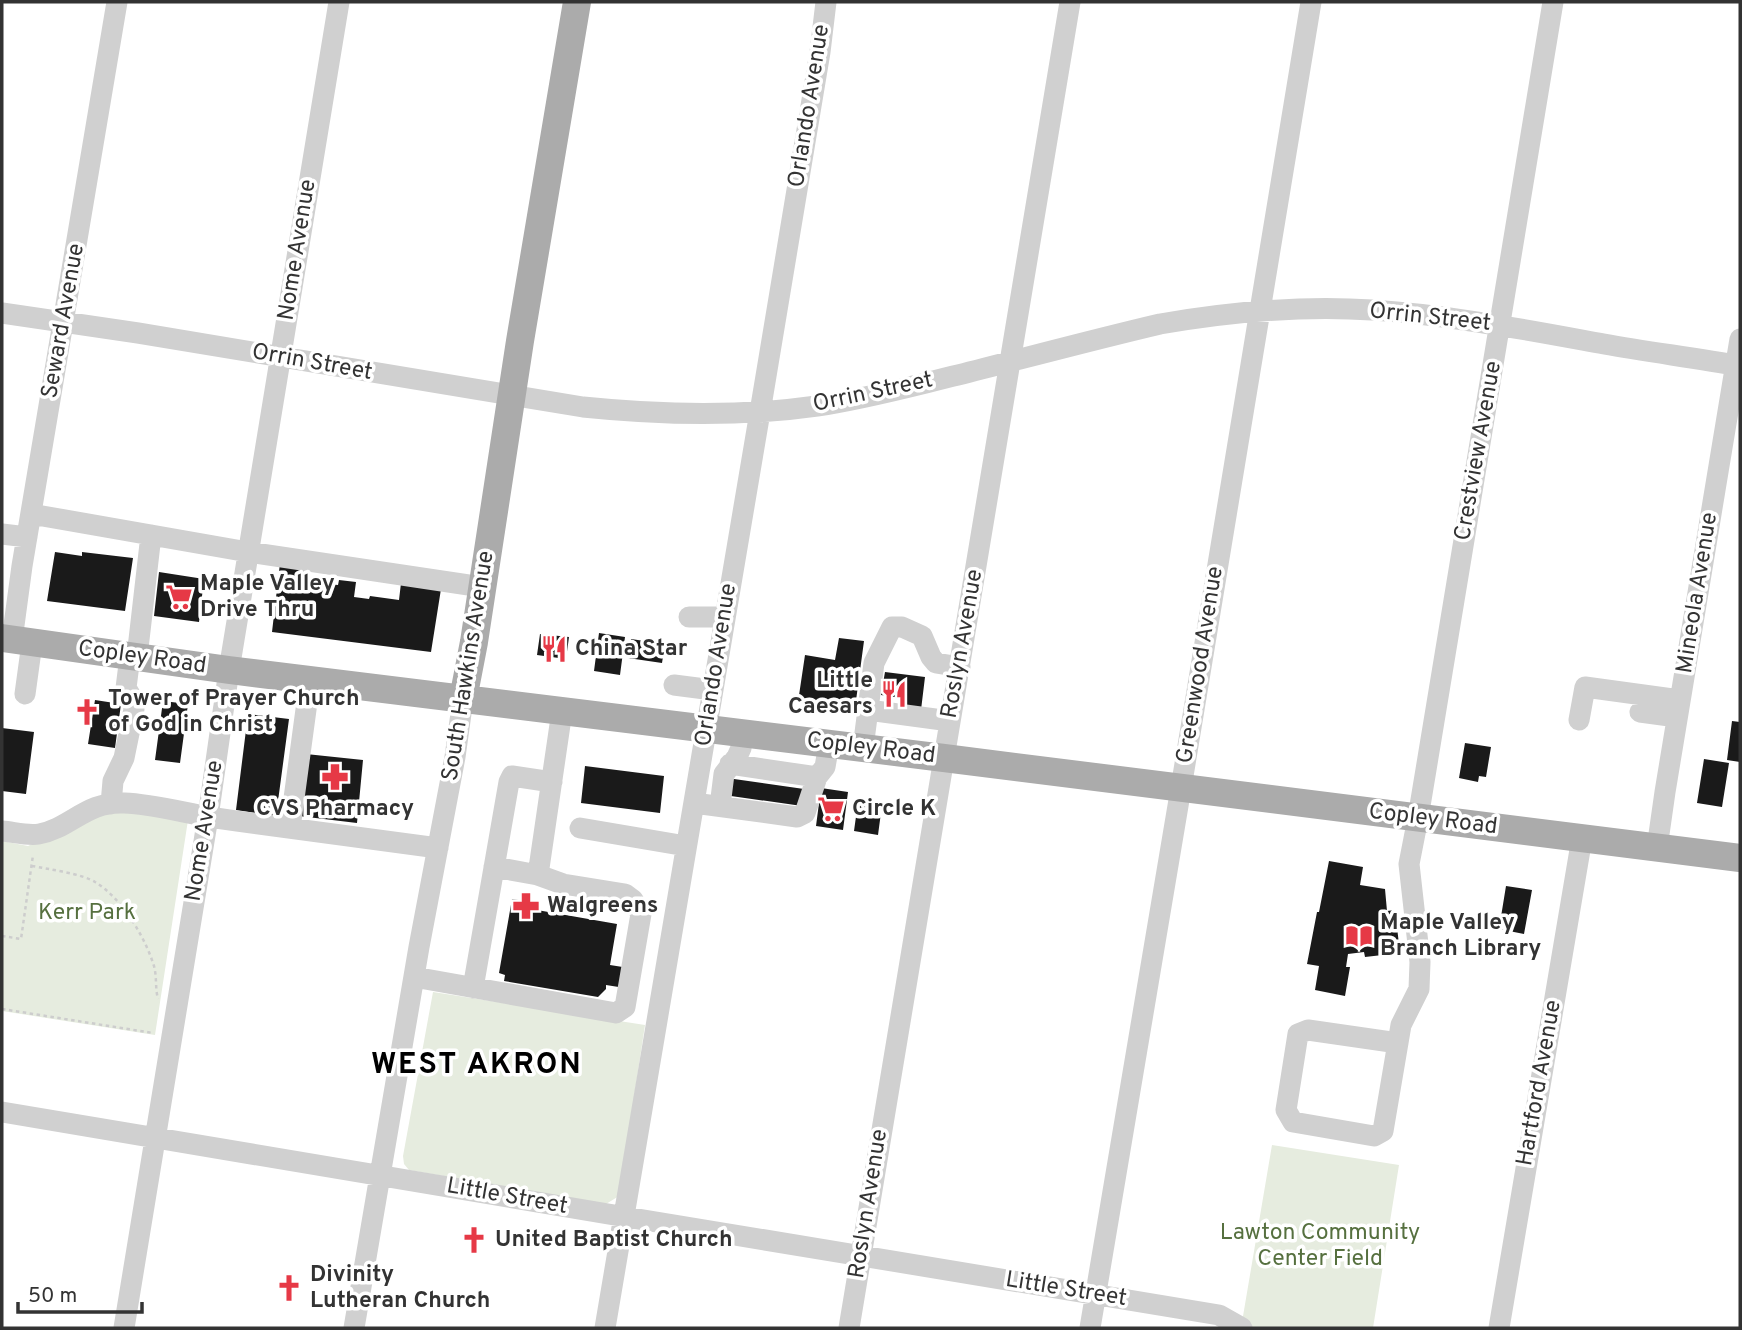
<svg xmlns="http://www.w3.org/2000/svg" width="1742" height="1330" font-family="Overpass,sans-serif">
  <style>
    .green { fill: #e6ecdf }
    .building { fill: #1a1a1a }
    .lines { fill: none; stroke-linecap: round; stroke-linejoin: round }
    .path { stroke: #cdcdcd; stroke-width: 2.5; stroke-dasharray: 3.5 3.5; stroke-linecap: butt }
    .minor { stroke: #d0d0d0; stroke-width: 21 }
    .major { stroke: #ababab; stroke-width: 28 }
    .labels { text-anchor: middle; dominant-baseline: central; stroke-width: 7; stroke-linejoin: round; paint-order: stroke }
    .street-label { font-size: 23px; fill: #333; stroke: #fff }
    .poi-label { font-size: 23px; font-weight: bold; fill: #333; stroke: #fff; text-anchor: start }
    .park-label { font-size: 23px; fill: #56703f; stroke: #fff }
    .district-label { font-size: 30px; font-weight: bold; letter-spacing: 2px; fill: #000; stroke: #fff }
  </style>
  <rect width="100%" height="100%" fill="#fff"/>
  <path class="green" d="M104 810 188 820 155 1035 2 1011V841L28 846Z
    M433 992 645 1025 619 1196 606 1204 409 1170 404 1164 403 1156Z
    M1272 1145 1399 1165 1373 1328H1241Z"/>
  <path class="building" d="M55 552 82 556V552L133 558 125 611 47 601Z
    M280 563 305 566 303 581 338 585 339 580 356 582 354 597 369 599 370 596 399 600 401 583 441 589 431 652 272 632Z
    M159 572 204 579 199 622 154 616Z
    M599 633 625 637 620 675 594 671Z
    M540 634 569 637 566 659 537 655Z
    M839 638 864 641 855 708 829 704V707L798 702 805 655 835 660Z
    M631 639 665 644 662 663 628 658Z
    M885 672 925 677 921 710 899 707 901 698 881 695Z
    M95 700 121 704 115 748 88 744Z
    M163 701 188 704 180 763 155 760Z
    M248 714 289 719 276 816 236 810Z
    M1732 721 1740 722V762L1727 760Z
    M2 728 34 732 26 794 2 791Z
    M1465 743 1491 747 1486 777 1479 776 1478 782 1459 778Z
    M306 754 363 760 357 823 299 816Z
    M1704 759 1729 763 1722 807 1697 803Z
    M585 766 664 776 660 813 581 803Z
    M727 778 804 789 802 806 724 795Z
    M821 788 848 792 843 830 816 826Z
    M858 802 882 805 878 835 854 831Z
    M1329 861 1363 867 1360 885 1385 889 1387 911 1395 910 1400 953 1365 957 1364 952 1348 954 1346 967H1350L1345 996 1315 990 1319 966 1307 964 1317 912H1319Z
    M1506 886 1532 890 1524 934 1499 929Z
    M512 899 538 903 537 910 617 924 610 965 629 968 625 988 606 985V989L598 997 504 981 505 975 499 973Z"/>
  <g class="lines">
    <path class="path" d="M32 866C48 869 83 874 95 882 122 898 145 937 154 966 157 977 155 988 158 999
      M2 936 21 939 33 855
      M2 1009 153 1033"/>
    <path class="minor" d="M2 313 138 333 583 407C661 415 740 417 817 406 865 399 912 386 958 375 1025 358 1092 340 1160 324 1230 312 1301 305 1372 310 1450 315 1527 330 1604 344 1649 352 1695 358 1740 366
      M31 514 248 552 482 587
      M2 534 27 537
      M689 617H725
      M12 640 22 566 117 2
      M137 657 151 535
      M674 685 713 690
      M25 694 32 643
      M868 710 950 721
      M1640 712 1677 717
      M1579 720 1585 687 1680 700
      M863 748 874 663 892 627H902L922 636 931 657 936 663 960 667
      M730 764 817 777
      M694 803 797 817 805 813 817 777 825 767 829 744
      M111 804 113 781 124 758 134 709 132 698 126 688 130 656
      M720 806 724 774 737 757 741 748 743 733
      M290 828 310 680
      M580 828 686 846
      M2 831C14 832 27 836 39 834 71 828 86 801 124 803 152 804 181 812 209 817 285 828 361 838 438 848
      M1657 848 1665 792 1740 339
      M494 867 538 875
      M414 977 616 1013 625 1007 641 914 633 900 625 894 563 884 538 875 562 711
      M473 988 509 782 512 776 552 782
      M1398 1043 1308 1030 1298 1034 1286 1110 1293 1122 1374 1136 1383 1131 1401 1025 1419 989 1420 962 1409 864 1418 818 1553 2
      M2 1112 644 1220 1219 1315 1242 1328
      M124 1328 208 817 229 670 339 2
      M354 1328 419 947 455 757 463 699
      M605 1328 760 412 820 52 826 2
      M849 1328 1070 2
      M1090 1328 1181 788 1311 2
      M1499 1328 1582 838"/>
    <path class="major" d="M2 638 229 670 944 758 1740 858
      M463 699 474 642 520 341 577 2"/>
  </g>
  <defs>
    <symbol id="supermarket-bare" viewBox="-9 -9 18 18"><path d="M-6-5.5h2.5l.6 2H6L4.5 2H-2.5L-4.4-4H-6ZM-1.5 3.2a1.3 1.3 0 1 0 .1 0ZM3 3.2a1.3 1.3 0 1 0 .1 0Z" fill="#e63946" stroke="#fff" stroke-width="2.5" paint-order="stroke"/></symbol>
    <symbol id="restaurant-bare" viewBox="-9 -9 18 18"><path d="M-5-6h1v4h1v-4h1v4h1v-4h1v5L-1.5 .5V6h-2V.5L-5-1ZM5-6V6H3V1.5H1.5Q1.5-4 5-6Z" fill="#e63946" stroke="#fff" stroke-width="2.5" paint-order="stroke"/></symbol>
    <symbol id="church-bare" viewBox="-9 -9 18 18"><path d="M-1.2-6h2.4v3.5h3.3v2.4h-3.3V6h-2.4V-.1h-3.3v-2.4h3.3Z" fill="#e63946" stroke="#fff" stroke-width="2.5" paint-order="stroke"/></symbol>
    <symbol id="pharmacy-bare" viewBox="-9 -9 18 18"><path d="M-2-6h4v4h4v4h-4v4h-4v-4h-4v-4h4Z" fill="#e63946" stroke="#fff" stroke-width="2.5" paint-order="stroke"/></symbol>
    <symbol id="library-bare" viewBox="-9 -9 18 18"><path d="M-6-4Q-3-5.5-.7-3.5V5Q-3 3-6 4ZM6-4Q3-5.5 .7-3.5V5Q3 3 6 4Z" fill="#e63946" stroke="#fff" stroke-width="2.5" paint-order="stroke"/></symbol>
  </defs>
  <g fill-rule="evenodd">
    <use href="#supermarket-bare" x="160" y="578" width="38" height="38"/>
    <use href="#restaurant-bare" x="535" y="630" width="38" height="38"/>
    <use href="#restaurant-bare" x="875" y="675" width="38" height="38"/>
    <use href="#church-bare" x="68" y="693" width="38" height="38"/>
    <use href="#pharmacy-bare" x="316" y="758" width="38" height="38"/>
    <use href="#supermarket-bare" x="812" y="790" width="38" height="38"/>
    <use href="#pharmacy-bare" x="507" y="887" width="38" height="38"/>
    <use href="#library-bare" x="1340" y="917" width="38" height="38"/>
    <use href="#church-bare" x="455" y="1221" width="38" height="38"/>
    <use href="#church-bare" x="270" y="1269" width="38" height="38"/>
  </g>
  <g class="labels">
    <g class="street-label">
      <text transform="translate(810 106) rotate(-81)">Orlando Avenue</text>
      <text transform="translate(298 250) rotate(-81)">Nome Avenue</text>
      <text transform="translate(1430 318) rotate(6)">Orrin Street</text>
      <text transform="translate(64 321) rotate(-80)">Seward Avenue</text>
      <text transform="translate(312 363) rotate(10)">Orrin Street</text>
      <text transform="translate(873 393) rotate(-12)">Orrin Street</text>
      <text transform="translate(1479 451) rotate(-80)">Crestview Avenue</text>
      <text transform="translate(1698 593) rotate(-81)">Mineola Avenue</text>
      <text transform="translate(963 644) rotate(-80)">Roslyn Avenue</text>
      <text transform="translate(142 658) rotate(8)">Copley Road</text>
      <text transform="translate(717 665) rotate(-81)">Orlando Avenue</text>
      <text transform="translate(1201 665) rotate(-81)">Greenwood Avenue</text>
      <text transform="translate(469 666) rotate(-81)">South Hawkins Avenue</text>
      <text transform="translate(871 749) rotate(7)">Copley Road</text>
      <text transform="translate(1433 820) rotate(7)">Copley Road</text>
      <text transform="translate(205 831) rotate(-81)">Nome Avenue</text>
      <text transform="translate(1540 1083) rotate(-80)">Hartford Avenue</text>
      <text transform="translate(507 1197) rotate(10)">Little Street</text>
      <text transform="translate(869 1204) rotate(-81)">Roslyn Avenue</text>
      <text transform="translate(1066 1290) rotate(9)">Little Street</text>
    </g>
    <g class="poi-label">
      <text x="200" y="584">Maple Valley<tspan x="200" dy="26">Drive Thru</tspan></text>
      <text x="575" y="649">China Star</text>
      <text x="873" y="681" text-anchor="end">Little<tspan x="873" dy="26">Caesars</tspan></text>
      <text x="108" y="699">Tower of Prayer Church<tspan x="108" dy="26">of God in Christ</tspan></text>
      <text x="335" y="809" text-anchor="middle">CVS Pharmacy</text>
      <text x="852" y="809">Circle K</text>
      <text x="547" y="906">Walgreens</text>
      <text x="1380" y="923">Maple Valley<tspan x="1380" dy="26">Branch Library</tspan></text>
      <text x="495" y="1240">United Baptist Church</text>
      <text x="310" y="1275">Divinity<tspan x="310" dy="26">Lutheran Church</tspan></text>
    </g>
    <g class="park-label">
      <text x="87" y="913">Kerr Park</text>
      <text x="1320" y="1233">Lawton Community<tspan x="1320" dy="26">Center Field</tspan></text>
    </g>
    <g class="district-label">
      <text x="477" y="1065">WEST AKRON</text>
    </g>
  </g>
  <rect width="1742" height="1330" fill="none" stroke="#333333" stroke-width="7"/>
  <path d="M18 1302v10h124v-10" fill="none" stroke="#333333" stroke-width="3.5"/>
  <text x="28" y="1302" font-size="21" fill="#333333" stroke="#ffffff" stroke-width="5" paint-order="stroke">50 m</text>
</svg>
